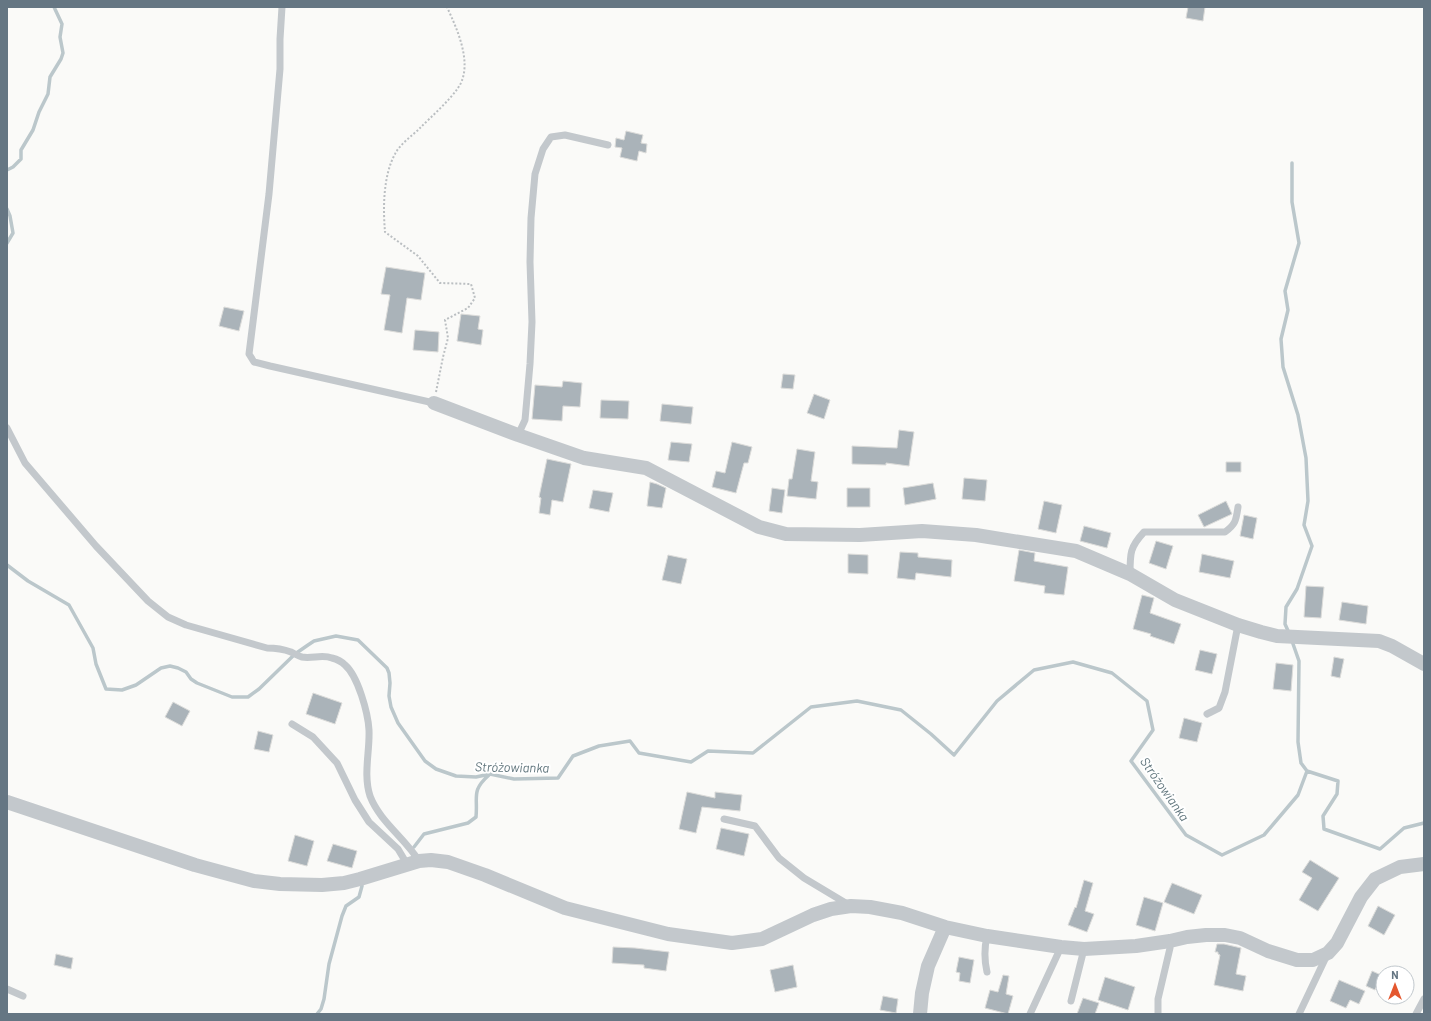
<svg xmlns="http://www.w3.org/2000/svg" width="1431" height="1021" font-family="Barlow,sans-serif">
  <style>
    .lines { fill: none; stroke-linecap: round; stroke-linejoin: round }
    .stream { stroke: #bbc7cb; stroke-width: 3.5 }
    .building { fill: #aab3b9; stroke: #dcdcda }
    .path { stroke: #bbbfc2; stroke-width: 2; stroke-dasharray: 2 2; stroke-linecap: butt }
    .lane { stroke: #c3c8cc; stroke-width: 7 }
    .street { stroke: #c3c8cc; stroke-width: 14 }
    .labels { text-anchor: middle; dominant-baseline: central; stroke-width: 4; stroke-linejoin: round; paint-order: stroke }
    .water-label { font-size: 13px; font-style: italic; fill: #60757c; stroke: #fff }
  </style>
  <rect width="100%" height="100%" fill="#fafaf8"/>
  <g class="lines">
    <path class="stream" d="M7 170 13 167 21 159V150L33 130 39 112 48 94 50 77 61 59 63 53 60 37 62 24 54 7
      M7 209 10 216 13 233 7 243
      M7 565 28 581 69 605 93 648 96 664 106 689 122 690 136 685 161 668 170 666 178 668 186 672 191 679 197 683 232 697H248L259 689 295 654 308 645 314 641 336 636 358 640 387 668 389 673 390 683 389 696 391 707 398 723 425 761 436 769 456 776 476 777 490 774 514 779 558 778 573 756 599 746 630 741 639 753 691 762 708 751 753 753 811 707 857 701 901 710 931 734 954 755 997 701 1034 670 1073 662 1112 673 1147 701 1153 730 1131 761 1186 835 1222 855 1264 835 1298 795 1307 771 1338 781 1337 794 1323 816 1324 829 1380 849 1404 828 1424 823
      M1289 633 1285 624 1286 607 1297 589 1312 546 1304 525 1308 501 1306 458 1298 415 1283 367 1281 339 1288 310 1285 291 1299 243 1292 202V163
      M1292 641 1299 661 1298 742 1301 763 1307 771
      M414 847 424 834 468 823 476 817C478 796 471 791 489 775
      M317 1014 321 1009 324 999 329 964 342 916 346 906 359 897 362 886"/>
  </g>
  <path class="building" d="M1188 7H1205L1203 21 1186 18Z
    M626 131 643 135 641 143 647 144 646 153 639 151 637 161 620 157 622 148 615 147 616 138 624 140Z
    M386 267 425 273 421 300 407 298 402 333 384 330 390 295 381 294Z
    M224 307 244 311 239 331 219 326Z
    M461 314 480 316 478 329 483 330 481 345 457 341Z
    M415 330 439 332 438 352 413 350Z
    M783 374 795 375 793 389 781 388Z
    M563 381 582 383 580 407 563 406 562 421 532 419 535 385 562 387Z
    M814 394 830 400 824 419 807 413Z
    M601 400 629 401 628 419 600 418Z
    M662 404 693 407 691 424 660 421Z
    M899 430 914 432 909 466 886 463V465L852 464V446L897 448Z
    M671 442 692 444 689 462 668 460Z
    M732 442 752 447 748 463H744L736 493 712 487 716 471 725 473Z
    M797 449 815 452 811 481 818 482 816 499 787 496 789 479H792Z
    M547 459 571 464 563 502 552 500 550 515 539 513 541 498 539 497Z
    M1226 462H1241V472H1226Z
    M964 478 987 480 985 501 962 499Z
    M650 482 657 484 666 488 662 508 647 506Z
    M933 483 936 499 905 505 903 488Z
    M772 488 785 490 782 513 769 511Z
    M847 488H870V507H847Z
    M593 490 613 493 609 512 589 508Z
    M1044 501 1062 505 1056 533 1038 529Z
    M1226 501 1232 514 1204 527 1198 515Z
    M1244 515 1257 518 1253 539 1240 536Z
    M1084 526 1111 533 1107 548 1080 541Z
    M1156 541 1173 546 1166 569 1149 563Z
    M1019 550 1035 553 1034 561 1068 567 1064 595 1044 593 1045 586 1014 581Z
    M900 552 918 553V557L952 560 951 577 916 573 915 580 897 578Z
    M848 554 868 555V574L848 573Z
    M1202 554 1234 561 1230 578 1199 572Z
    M668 555 687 559 681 584 662 580Z
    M1306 586 1324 587 1321 618 1304 617Z
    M1142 595 1154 598 1150 613 1181 624 1174 644 1150 636 1151 634 1133 629Z
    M1342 602 1368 606 1366 624 1339 620Z
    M1200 650 1217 654 1212 674 1195 670Z
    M1334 657 1344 659 1340 678 1331 676Z
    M1276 663 1293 665 1291 691 1273 689Z
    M313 693 342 703 335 724 306 714Z
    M173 702 190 711 182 726 165 717Z
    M1184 718 1202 723 1197 742 1179 738Z
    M258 731 273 735 269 752 254 749Z
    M687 792 715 798V792L742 795 740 811 702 807 696 833 679 829Z
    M721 828 749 834 744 856 716 849Z
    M295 835 314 841 307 866 288 861Z
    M333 844 357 851 352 868 327 861Z
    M1310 860 1339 878 1318 911 1299 900 1312 878 1302 872Z
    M1084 880 1093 883 1085 911 1094 914 1087 932 1068 925 1075 907 1076 908Z
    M1172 883 1202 895 1194 914 1164 902Z
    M1144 897 1163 903 1155 931 1136 925Z
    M1378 906 1395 915 1384 935 1368 926Z
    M1217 944H1224L1241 948 1236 974 1246 976 1243 991 1214 985 1220 955 1218 954V952H1215Z
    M613 947 635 948 669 952 666 971 644 968V965L612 963Z
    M56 954 73 958 71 969 54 965Z
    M959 957 974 960 970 983 959 981 960 973 956 972Z
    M793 965 797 987 775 992 770 970Z
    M1372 971 1381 975 1375 990 1366 986Z
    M1003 975 1009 976 1006 994 1013 996 1008 1014 985 1008 990 990 998 992Z
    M1105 977 1135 987 1128 1010 1098 1000Z
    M1339 980 1365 991 1359 1004 1350 1000 1346 1008 1330 1001Z
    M883 996 898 999 896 1013 880 1010Z
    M1083 998 1099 1003 1095 1014H1077Z"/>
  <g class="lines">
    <path class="path" d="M436 392 443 357 448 338 445 320 468 308 475 298 471 284 440 283 418 256 385 232C383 208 383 176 395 154 400 144 412 136 420 128 432 116 449 101 458 88 474 65 457 29 447 7"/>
    <path class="lane" d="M282 7 280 39V69L269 194 249 354 254 362 270 366 434 403
      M7 428 25 463 96 546 148 601 168 617 186 625 267 648C276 648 283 649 291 652 295 654 298 656 302 657 312 659 322 654 332 658 336 659 342 662 345 665 358 676 368 713 369 730 370 751 363 774 370 796 380 822 405 838 419 861
      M518 435 525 420 530 364 532 322 530 262 531 218 535 174 543 149 551 137 565 135 608 145
      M1130 574C1130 553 1130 547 1144 532H1225C1236 524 1236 520 1238 507
      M1207 714 1219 708 1225 692 1238 625
      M292 724 313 737 337 763 355 800 369 822 398 849 407 864
      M724 819 755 826 779 858 804 878 849 905
      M987 936C984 949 984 959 987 972
      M7 989 23 996
      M1071 1001 1084 949
      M1030 1014 1061 947
      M1158 1014V999L1170 948V941
      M1299 1014 1327 955
      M1416 1014 1424 999"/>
    <path class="street" d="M434 403 518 435 584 458 646 468 759 527 786 534 860 535 922 531 976 535 1076 551 1130 574 1175 600 1238 625 1261 632 1277 636 1379 641 1392 646 1424 664
      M7 802 195 865 254 881 280 884 322 885 344 883 360 879 419 861 431 860 448 862 485 875 565 908 668 934 732 943 762 939 813 915 831 909 851 906 870 907 902 913 945 927 987 936 1061 947 1084 949 1136 946 1170 941 1187 937 1206 935H1225L1240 938 1268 951 1297 960H1313L1328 953 1337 943 1361 897 1375 879 1400 867 1424 864
      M920 1014 922 993 928 966 945 927"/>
  </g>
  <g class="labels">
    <g class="water-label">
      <text transform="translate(512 767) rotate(1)">Stróżowianka</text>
      <text transform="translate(1165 789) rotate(55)">Stróżowianka</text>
    </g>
  </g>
  <rect width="1431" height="1021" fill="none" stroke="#657683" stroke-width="16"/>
  <g transform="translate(1395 985)"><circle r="19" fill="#ffffff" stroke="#c1c8cd"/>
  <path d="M0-3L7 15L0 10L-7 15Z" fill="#e4572e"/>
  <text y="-6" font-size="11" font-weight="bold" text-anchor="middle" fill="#657683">N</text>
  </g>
</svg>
